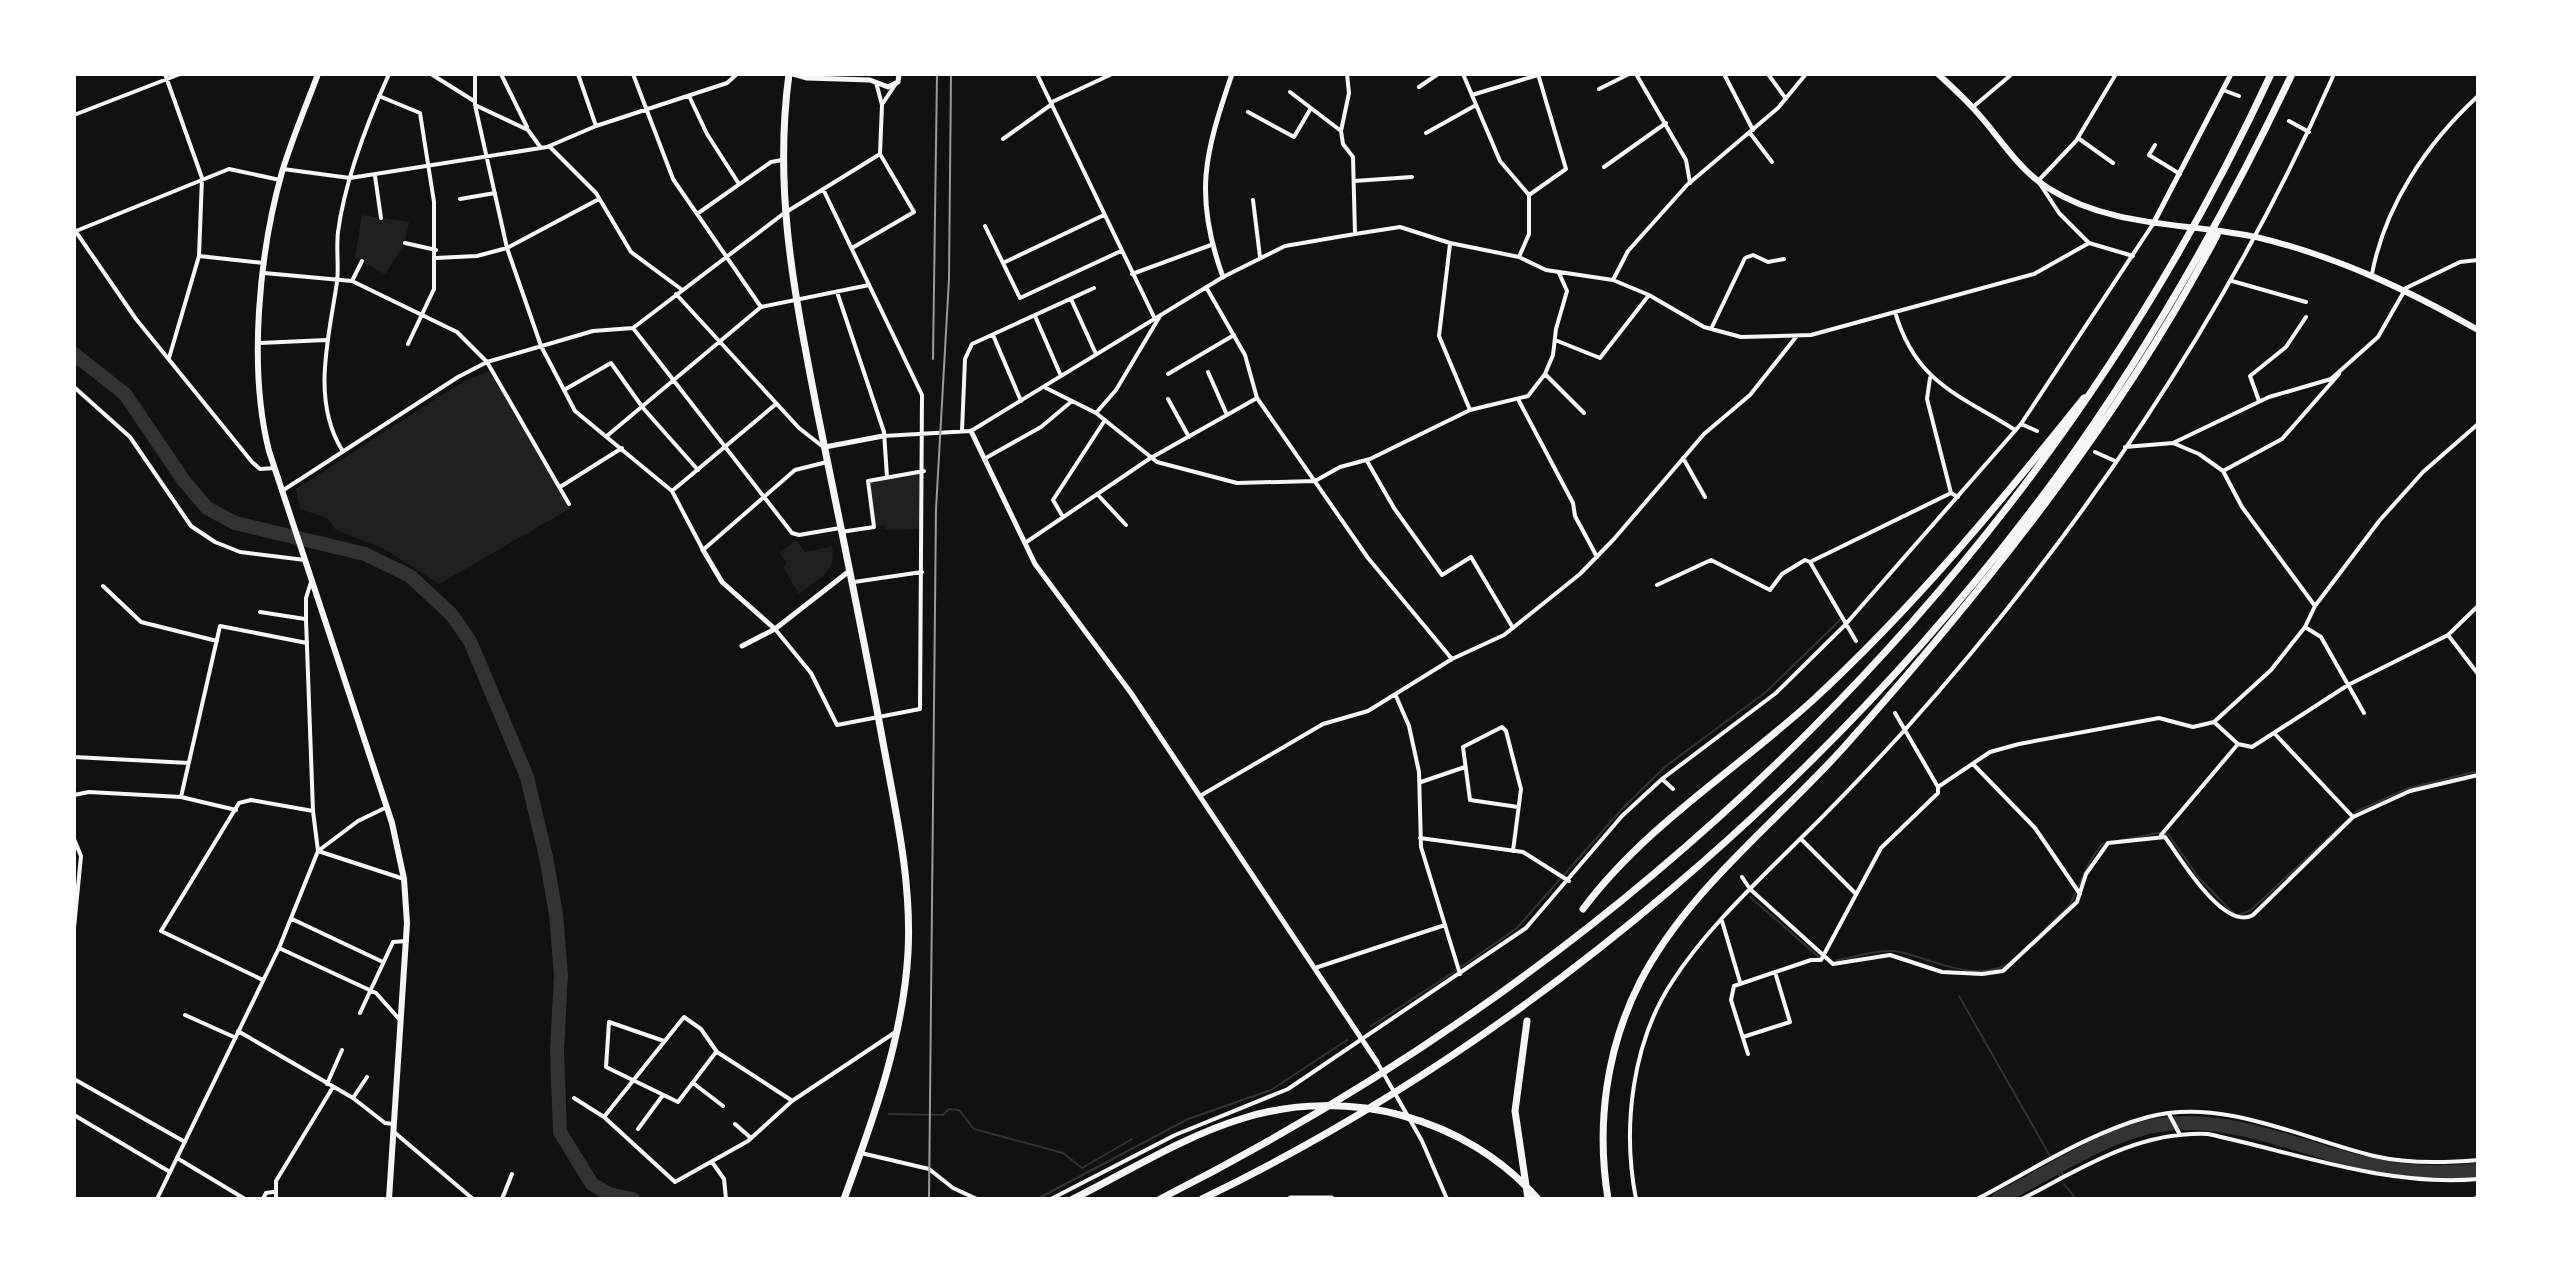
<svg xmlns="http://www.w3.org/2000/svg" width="2552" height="1273" font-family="Raleway,sans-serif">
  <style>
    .green { fill: #202020 }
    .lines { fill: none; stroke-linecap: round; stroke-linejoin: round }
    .stream { stroke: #333; stroke-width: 2 }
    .river { stroke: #333; stroke-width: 14 }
    .minor { stroke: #f5f5f5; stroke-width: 4 }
    .tertiary { stroke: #f5f5f5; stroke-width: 5 }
    .secondary { stroke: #f5f5f5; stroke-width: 6 }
    .primary { stroke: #f5f5f5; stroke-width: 6 }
    .trunk { stroke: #f5f5f5; stroke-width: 7 }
    .motorway { stroke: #f5f5f5; stroke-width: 7 }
    .rail { stroke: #9a9a9a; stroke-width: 2 }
  </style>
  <rect width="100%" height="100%" fill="#111"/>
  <path class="green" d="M362 215 409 222 405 243 385 274 355 258Z
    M489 371 571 508 439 584 386 550 336 530 327 518 300 509 296 489 462 382Z
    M923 473 922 529 886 530 884 525 876 526 869 482Z
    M796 540 805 552 832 546C837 572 818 579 799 594L783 567 787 564 780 553Z"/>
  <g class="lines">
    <path class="stream" d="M1750 897 1819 957
      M2239 915 2251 910 2357 811 2409 788 2478 771
      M2045 929 2070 905 2090 861 2102 844 2158 833 2168 834 2199 878 2233 913
      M1837 960C1856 957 1881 948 1900 952 1933 959 1972 983 2009 964
      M1461 967 1517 928 1622 809 1666 766 1766 692 1840 620
      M1959 996 2050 1156
      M1371 1026 1457 970
      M889 1114 943 1115 949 1109 959 1110 974 1129 1063 1153 1082 1168 1132 1139
      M2053 1164 2060 1176
      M2059 1168 2063 1175
      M2064 1184 2076 1199
      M1039 1198 1188 1119 1271 1090 1347 1040"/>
    <path class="river" d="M74 354 125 394 184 481 207 508 235 523 365 554 410 576 451 614 470 641 527 777 546 857 556 914 561 975 557 1050 560 1132 592 1184 609 1194 633 1199
      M1998 1199C2046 1175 2107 1133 2159 1125 2246 1112 2326 1164 2411 1171 2432 1173 2457 1172 2478 1170"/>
    <path class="minor" d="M165 74 202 178 199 256 169 358
      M431 74 474 101
      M475 74V105L507 248 541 346 575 411 672 491 703 550 795 470 827 462
      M501 74 527 127
      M578 74 596 126
      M633 74 673 179 761 307
      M1013 74H1026
      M1037 74 1155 319
      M1347 74 1349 93 1341 131 1343 144 1353 157 1355 234
      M1463 74 1500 161 1529 195V234L1519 257
      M1636 74 1686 160 1690 183
      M1724 74 1753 130
      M1768 74 1786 99
      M2477 74 2478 75
      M1419 87 1438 74
      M1599 89 1629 74
      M2223 90 2239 96
      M1290 92 1341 131
      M1472 95 1538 75
      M379 96 420 113 434 202V289L408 344
      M689 96 707 134 739 184
      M1052 102 1112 74
      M883 103 895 85
      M475 105 528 130 541 148
      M1973 107 2012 74
      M1248 112 1294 137 1311 108
      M74 115 180 74
      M2289 121 2309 132
      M1426 133 1476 105
      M1750 133 1772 162
      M2078 138 2113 163
      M1003 139 1052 104
      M2155 145 2149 155 2180 174
      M549 146 596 193 631 252 681 289
      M1604 167 1666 123
      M283 169 350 178 547 147 596 126 727 83 737 74
      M375 176 381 218
      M1354 181 1412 177
      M1529 195 1566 169 1538 74
      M460 199 495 193
      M1253 200 1260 257
      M697 214 771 162 782 160
      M985 226 1020 298 1121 251
      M74 229 136 319 252 462 260 469 275 468
      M76 231 229 169 280 180
      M405 243 436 250
      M2089 243 2133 256
      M1450 244 1439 336 1470 410
      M852 248 914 212 880 154 882 105 876 82
      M199 256 264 263
      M436 258 477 256 507 248 599 199
      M1003 263 1104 215
      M264 273 352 281 457 332 487 362 569 504
      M1132 274 1211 245
      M2372 274C2385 205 2427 143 2478 96
      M1613 280 1628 251 1687 185 1778 108 1806 74
      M352 281 362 261
      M2232 281 2306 302
      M1206 287 1245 355 1257 398 1368 558 1452 659
      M837 292 884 432 887 477
      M676 294 799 428 822 446
      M1071 299 1096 354
      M1895 312C1916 383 1958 394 2015 430
      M1035 316 1061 376
      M633 328 792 533 799 535 840 528
      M1711 329 1745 258 1753 255 1768 262 1784 259
      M993 335 1021 401
      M1555 340 1600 358 1649 295
      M260 343 326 340
      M1208 372 1227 415
      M1168 374 1234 335
      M1545 374 1584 413
      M1930 378 1927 399 1951 493
      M74 387 130 437 191 526 215 542 240 552 305 560
      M1044 387 1096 413 1157 462 1237 483 1315 481 1340 467 1370 459 1470 410 1528 396 1545 374 1553 355 1556 329 1567 291 1559 273
      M564 390 611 363 643 408 698 470
      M1168 399 1189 437
      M1519 401 1573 503 1575 516 1597 557
      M2259 401 2250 376 2286 347 2306 317
      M1096 413 1116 390 1160 316
      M2021 424 2037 431
      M962 431 965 359 972 344 1094 288
      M608 435 761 307 869 285
      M883 436 971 431 1223 277 1285 246 1355 234 1400 227 1450 243 1519 257 1546 270 1613 280 1649 295 1704 327 1741 337 1811 335 1895 312 2034 274 2089 243 2059 213 2038 181 2076 141 2116 74
      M2125 447 2173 443 2269 397 2331 379 2378 337 2406 288 2460 262 2478 260
      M342 450C311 400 329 337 337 282 339 266 336 249 338 232 345 179 367 123 389 74
      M2095 452 2115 461
      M1683 458 1705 497
      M984 459 1041 427 1072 401
      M1367 461 1394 508 1442 575 1471 557 1513 628
      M2223 471 2282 439 2339 374
      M560 487 622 448
      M282 491 458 377 487 362 593 331 633 328 783 214 880 154
      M672 491 776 404
      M1097 494 1126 525
      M1063 517 1053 500 1105 420
      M841 532 874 527 868 481 924 471
      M1025 543 1149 459 1257 398
      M1810 562 1951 493 1958 497
      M854 582 922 572
      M1657 585 1711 560 1770 590 1782 574 1805 560 1810 562 1856 641
      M103 586 141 622 217 641
      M2315 606 2380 520 2423 472 2478 424
      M260 612 305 619
      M2305 627 2321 637 2364 713
      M775 629 811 673 837 725 920 709 922 395 823 189
      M2448 635 2478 674
      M1396 696 1409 726 1419 772 1421 847 1460 974
      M1895 713 1938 787 1990 752 2019 744 2159 718 2193 727 2214 722 2271 670 2305 627 2315 606 2242 507 2223 471 2199 454 2173 443
      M2214 722 2238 744 2252 747 2348 685 2448 635 2478 606
      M2275 734 2353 817
      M74 757 189 763
      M1973 764 2035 828 2080 894
      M1663 780 1673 789
      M1421 782 1465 767
      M74 795 89 792 181 797 236 810
      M1200 796 1323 724 1368 711 1452 659 1504 635 1580 574 1614 539 1704 434 1750 395 1796 337
      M181 797 220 626 307 643
      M387 807 358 821 318 851 404 879
      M2161 835 2238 744
      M1420 838 1523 852 1569 881
      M74 839 81 856 74 928
      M1801 839 1856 894
      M1513 851 1521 789 1506 731 1502 727 1463 747 1470 800 1518 807
      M1742 877 1750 889 1833 964 1890 955 1942 972 1982 974 2003 971 2077 902 2086 874 2108 843 2165 837C2180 858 2224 932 2253 915L2353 817 2410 791 2478 775
      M292 919 383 962
      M1722 921 1740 982
      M279 948 376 993 400 1020
      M1315 968 1445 925
      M263 980 161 931 239 803 251 800 313 811
      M360 1013 393 942 407 941
      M185 1015 234 1037
      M238 1031 353 1098 385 1123 393 1124
      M1743 1037 1790 1022 1775 972
      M664 1041 609 1022 606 1067 678 1102 716 1052
      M1748 1054 1731 1000 1734 986 1811 960H1821L1881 848 1938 793V787
      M1377 1062 1422 1141 1447 1199
      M74 1079 185 1142
      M693 1083 723 1106
      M327 1084 342 1050
      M353 1098 367 1077
      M574 1098 604 1117 675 1182 748 1141 792 1101 894 1033
      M2169 1114 2179 1133
      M74 1115 170 1172
      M604 1117 684 1017 701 1029 717 1052 791 1100
      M735 1124 751 1138
      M638 1129 663 1095
      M394 1132 473 1199
      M861 1153 929 1169 953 1188 977 1199
      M177 1158 245 1199
      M712 1162 724 1179 726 1199
      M157 1199 279 948 318 851 313 811 306 620V598L311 582
      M263 1199 266 1193 273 1192
      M276 1199V1181L333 1087
      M502 1199 512 1174
      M1051 1199 1175 1135 1288 1089 1526 928 1622 816 1662 779 1776 693 1845 625 2021 424 2153 224
      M1636 1199C1622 1128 1632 1043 1672 982 1706 929 1755 884 1799 840 1835 805 1869 769 1903 732 2078 537 2229 314 2334 74
      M1977 1199C2031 1171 2088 1133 2148 1117 2223 1097 2303 1139 2374 1156 2408 1164 2444 1163 2478 1160
      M2022 1199C2082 1168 2138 1131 2208 1134 2297 1153 2386 1187 2478 1179
      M2474 1199 2478 1197"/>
    <path class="tertiary" d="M793 74 807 78 870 80 888 87 898 82 899 74
      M2153 224 2231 74
      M1223 277C1193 195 1205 153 1232 74
      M971 431 1035 564 1131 693 1377 1062
      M825 447 883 436
      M703 550 722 582 775 629
      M742 646 775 629 848 572"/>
    <path class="secondary" d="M318 74C306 106 292 139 282 172 259 254 248 368 269 451L392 823 404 879 407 923 389 1199"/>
    <path class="primary" d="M1938 74C1950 85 1962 96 1973 108 1998 134 2017 169 2048 188 2113 229 2188 222 2260 238 2338 257 2408 290 2478 330"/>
    <path class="trunk" d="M789 74C773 192 795 295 817 410 839 519 862 628 882 737 895 809 912 880 908 953 903 1038 873 1120 844 1199"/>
    <path class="motorway" d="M1583 909C1645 826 1736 770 1812 701 1913 608 1999 504 2084 398
      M1527 1021 1515 1111 1528 1199
      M1073 1199C1129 1171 1184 1136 1244 1118 1348 1086 1466 1117 1538 1199
      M1160 1199C1642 955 2043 567 2271 74
      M1202 1199C1533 1039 1841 771 2058 475 2149 349 2225 215 2292 74
      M1291 1199H1331
      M1608 1199C1596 1125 1606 1049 1640 982 1688 889 1776 823 1845 746 1984 590 2120 420 2217 235"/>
    <path class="rail" d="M933 359 937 74
      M929 1199 936 509 949 279 951 74"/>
  </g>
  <rect width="2552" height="1273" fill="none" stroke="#ffffff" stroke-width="152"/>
</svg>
